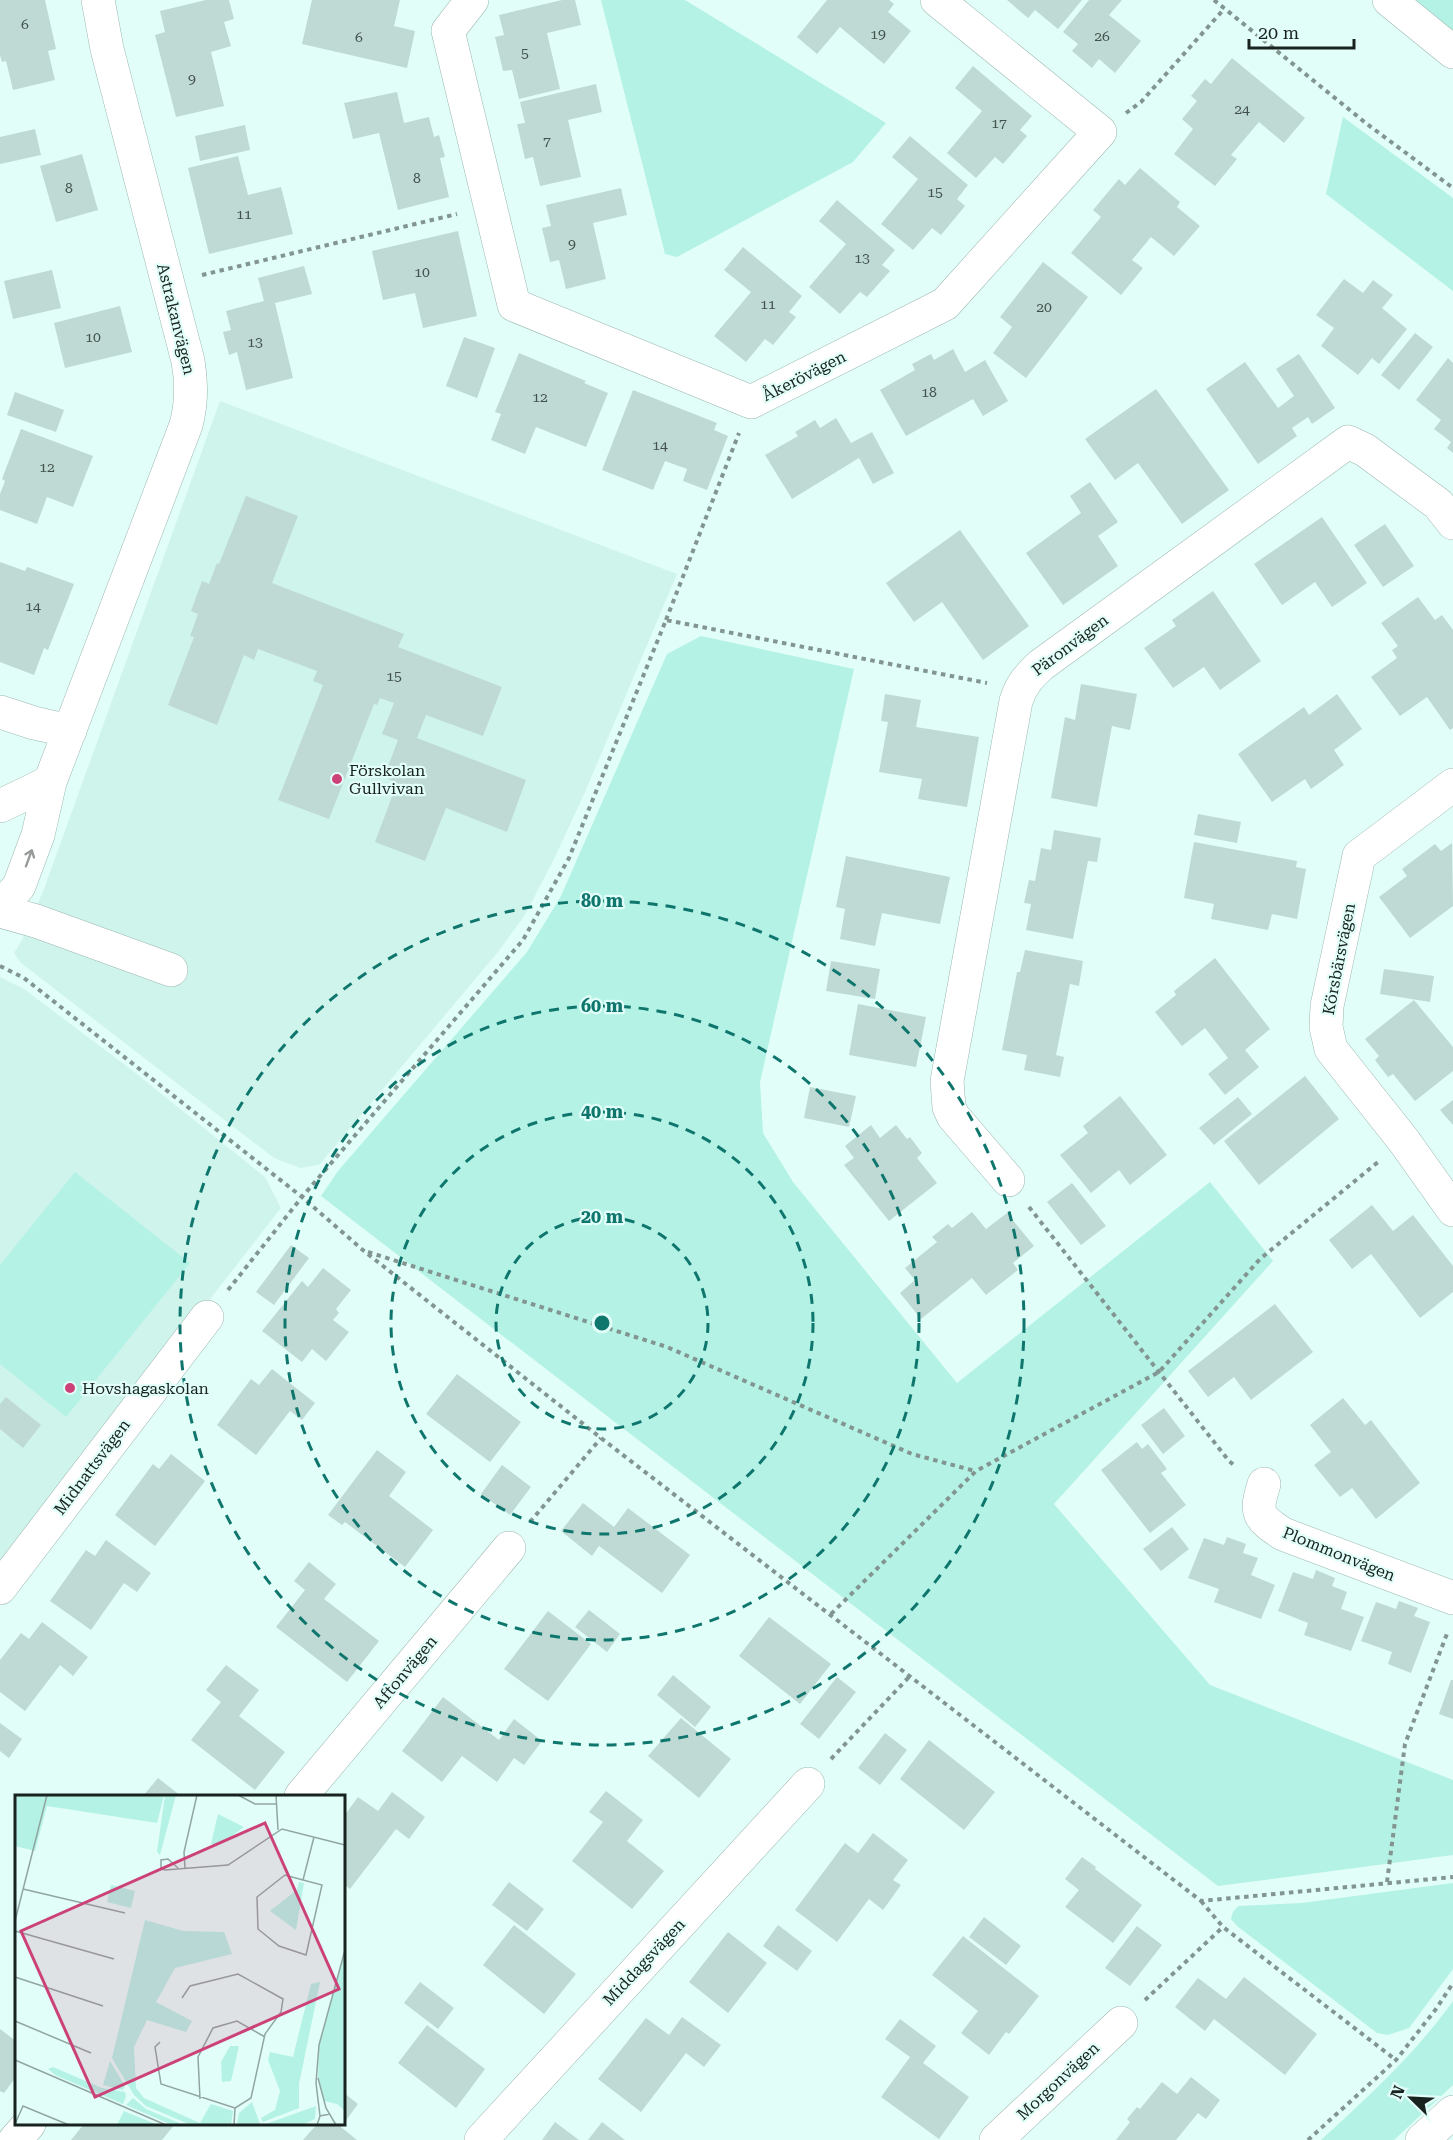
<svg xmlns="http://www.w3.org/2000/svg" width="1453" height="2140" font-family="'Roboto Serif',serif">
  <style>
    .built { fill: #cff4ec }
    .green { fill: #b4f2e5 }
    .building { fill: #bfdad4 }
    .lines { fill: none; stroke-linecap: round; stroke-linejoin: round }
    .minor-casing { stroke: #9cb7b1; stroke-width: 34 }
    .path { stroke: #829591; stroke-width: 4; stroke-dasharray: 4.5 4.5; stroke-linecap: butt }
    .minor { stroke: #fff; stroke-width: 33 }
    .oneway { stroke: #979c9b }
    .ring { fill: none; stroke: #0f766e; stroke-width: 3; stroke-dasharray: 10 8 }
    .poi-dot { fill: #cc4278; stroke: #e2fef8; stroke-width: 2 }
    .labels { text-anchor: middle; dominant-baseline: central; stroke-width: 4.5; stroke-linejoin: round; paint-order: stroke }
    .number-label { font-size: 14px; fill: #42514d }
    .street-label { font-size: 16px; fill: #182320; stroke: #e2fef8 }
    .poi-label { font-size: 16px; fill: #182320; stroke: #e2fef8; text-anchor: start }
    .inset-road { fill: none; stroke: #91a6a2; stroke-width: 1.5 }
    .view { fill: #cc4278; fill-opacity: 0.15; stroke: #cc4278; stroke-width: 3 }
    .inset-edge { fill: none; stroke: #182320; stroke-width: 3 }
    .centre { fill: #0f766e; stroke: #e2fef8; stroke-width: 3 }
    .ring-label { font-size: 18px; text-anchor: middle; font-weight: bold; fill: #0f766e; stroke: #e2fef8; stroke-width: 4.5; stroke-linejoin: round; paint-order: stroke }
  </style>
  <rect width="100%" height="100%" fill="#e2fef8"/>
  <path class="built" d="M220 401 677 574 586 790 554 859 525 915 498 952 319 1165 300 1168 274 1158 21 963 14 953 22 940 44 889Z
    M0 977 24 989 133 1071 265 1177 281 1208 0 1569Z"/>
  <path class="green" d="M601 0H685L886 123 853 162 677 257 665 254Z
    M1389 0H1453V52Z
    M1343 117 1453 198V291L1326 194Z
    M701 636 854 669 760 1082 763 1133 793 1182 957 1383 1210 1182 1273 1261 1054 1504 1210 1685 1453 1780V1855L1218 1886 321 1196 338 1171 527 952 561 896 667 654Z
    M75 1172 190 1263 66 1417 0 1364V1265Z
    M1453 1883V1969L1409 2028 1388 2035 1377 2033 1237 1926 1231 1919 1233 1912 1238 1906 1302 1903Z
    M1453 2001V2085L1394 2140H1321C1369 2096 1415 2054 1453 2001Z"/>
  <path class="building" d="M0 0H45L56 49 48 51 55 80 13 90 6 61 2 62 0 55Z
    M206 0H229L234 19 224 22 231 46 211 52 224 106 176 117 155 35 165 32 160 11Z
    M312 0H400L394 26 415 31 407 68 302 44Z
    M562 0H575L581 25 547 33 560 89 519 99 512 70 503 71 495 37 504 35 499 15Z
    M827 0H889L894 4 888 12 911 31 884 64 840 27 817 54 797 37Z
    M1007 0H1082L1058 29 1035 10 1028 18Z
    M1089 0H1122L1109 15 1141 41 1115 73 1099 59 1092 68 1072 51 1078 44 1063 32Z
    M1232 58 1305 118 1284 143 1259 122 1231 155 1237 159 1215 186 1174 154 1193 129 1182 119 1197 101 1191 96 1205 79 1211 84Z
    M973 66 1032 116 1020 130 1027 136 1003 164 995 157 976 178 947 153 982 111 955 88Z
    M596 84 602 112 568 120 581 177 540 186 533 157 525 159 517 124 525 123 520 102Z
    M397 92 404 123 429 117 434 137 439 135 445 157 440 158 449 197 398 210 379 133 353 139 344 103Z
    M245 125 250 150 200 161 195 136Z
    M35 129 41 155 0 164V137Z
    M910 136 968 185 957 199 965 206 941 235 932 228 913 250 881 224 918 179 892 157Z
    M82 154 98 210 56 222 40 166Z
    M238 156 248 195 281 187 293 234 209 254 188 168Z
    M1140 168 1180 202 1177 207 1200 226 1174 256 1151 237 1132 260 1143 268 1121 295 1071 253 1101 217 1093 210 1119 179 1125 185Z
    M621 188 627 215 593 223 606 279 566 289 559 260 550 262 542 228 551 226 546 205Z
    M837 200 895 250 882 265 890 271 867 297 860 292 840 314 809 287 846 244 819 221Z
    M458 231 477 316 423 328 415 293 383 300 372 251Z
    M743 247 802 296 789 312 796 317 773 345 765 339 746 362 714 336 751 292 724 270Z
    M1043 262 1088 297 1026 378 993 353 1012 327 1000 317Z
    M304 266 312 294 275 303 293 378 246 390 237 352 229 355 223 332 231 330 226 311 264 301 258 278Z
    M52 270 61 308 13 319 4 281Z
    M1344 279 1363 293 1373 280 1393 295 1382 308 1407 329 1379 364 1372 358 1358 375 1321 346 1334 328 1316 315Z
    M120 306 132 352 65 368 54 323Z
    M1415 333 1433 347 1399 390 1381 375Z
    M464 337 495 348 477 398 446 386Z
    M953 349 965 372 985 360 1008 401 983 416 973 399 906 436 880 390 915 370 912 364 931 354 934 360Z
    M519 353 586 381 584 383 608 393 586 447 536 427 525 454 491 440 501 414 495 412Z
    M1299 354 1335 408 1312 424 1308 417 1292 428 1297 436 1258 464 1206 389 1245 362 1278 408 1294 396 1276 369Z
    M1448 358 1453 363V453L1447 448 1451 442 1434 429 1441 420 1416 400Z
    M1156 389 1229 490 1182 524 1138 463 1115 480 1085 439Z
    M633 390 717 423 714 430 728 436 707 490 683 481 687 469 665 461 653 490 602 470Z
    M15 392 64 410 56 432 7 415Z
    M836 418 851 443 872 432 894 473 873 484 859 458 792 499 765 455 798 436 795 432 815 420 820 428Z
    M21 429 93 456 73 507 47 497 37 524 0 510V494L5 481 2 479Z
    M1090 482 1118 522 1098 536 1118 566 1063 605 1026 553 1081 513 1070 496Z
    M246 496 298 516 272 583 404 634 398 647 502 687 483 736 426 715 417 738 526 780 507 832 446 808 425 861 375 842 397 783 384 777 398 740 382 734 394 703 380 698 377 705 374 704 329 819 278 800 323 685 313 681 317 671 258 649 254 660 244 655 217 725 168 705 194 637 190 636 198 614 191 611 202 581 209 584 217 563 219 564Z
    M1322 517 1367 583 1332 607 1315 582 1282 605 1254 564Z
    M1385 524 1414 566 1383 587 1354 545Z
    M960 530 1029 626 983 660 942 602 914 622 886 583Z
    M0 562 25 571 27 567 74 584 48 650 44 648 34 675 0 662Z
    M1213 591 1261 661 1220 690 1204 667 1173 688 1144 648 1176 626 1172 620Z
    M1418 597 1435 620 1442 615 1453 630V728L1450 730 1427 697 1400 716 1371 677 1397 658 1392 650 1398 646 1381 623Z
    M1081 684 1137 694 1130 730 1112 726 1097 807 1051 798 1065 717 1075 720Z
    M885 694 921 700 916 727 979 737 967 807 918 799 922 779 879 772 888 722 881 721Z
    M1337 694 1362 729 1334 750 1344 765 1311 789 1305 779 1272 802 1238 754 1304 707 1309 715Z
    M1198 814 1241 822 1237 843 1194 835Z
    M1054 830 1101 838 1097 862 1088 861 1073 939 1026 930 1031 904 1024 903 1029 880 1035 881 1041 848 1051 850Z
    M1194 842 1297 861 1296 867 1306 869 1297 919 1272 914 1268 930 1211 919 1214 904 1184 898Z
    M1452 843 1453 906 1410 938 1379 897 1407 876 1402 869 1435 844 1441 851Z
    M846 856 950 877 940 924 882 913 875 946 840 939 845 909 836 907Z
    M1025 950 1083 961 1079 986 1070 984 1056 1055 1064 1057 1060 1077 1024 1070 1027 1055 1002 1050 1017 972H1020Z
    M1215 958 1270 1029 1245 1050 1259 1067 1225 1095 1208 1074 1228 1058 1205 1028 1182 1046 1155 1012 1176 995 1174 991Z
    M831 961 880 969 875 999 826 991Z
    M1384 969 1434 976 1430 1002 1380 994Z
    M1414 1000 1453 1047V1071L1415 1101 1393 1074 1388 1077 1375 1060 1379 1056 1365 1039Z
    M858 1004 926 1017 916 1067 849 1055Z
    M1305 1076 1339 1119 1259 1185 1224 1141Z
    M810 1087 856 1096 849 1127 804 1118Z
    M1120 1096 1167 1155 1130 1185 1119 1170 1091 1193 1060 1155 1088 1133 1083 1126Z
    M1238 1097 1252 1114 1214 1145 1199 1128Z
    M1453 1100V1125L1440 1110Z
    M871 1125 880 1138 896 1125 907 1139 910 1137 922 1153 917 1158 937 1183 889 1221 844 1165 854 1158 845 1146Z
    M1072 1183 1106 1226 1081 1245 1047 1202Z
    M1372 1205 1393 1231 1413 1215 1453 1266V1292L1420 1318 1371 1254 1352 1269 1329 1240Z
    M972 1212 986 1229 1007 1213 1034 1246 1013 1263 1018 1270 986 1295 972 1278 921 1319 900 1293 915 1280 905 1268 937 1242 932 1237 948 1224 952 1228Z
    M291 1245 309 1258 274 1305 256 1292Z
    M323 1268 351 1290 336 1309 339 1313 333 1320 349 1332 326 1361 312 1349 302 1362 262 1331 302 1281 308 1287Z
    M1275 1304 1313 1352 1251 1400 1234 1377 1208 1397 1188 1371Z
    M272 1369 315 1403 302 1420 290 1411 256 1455 217 1425 251 1379 259 1385Z
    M457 1374 521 1422 490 1462 426 1414Z
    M6 1397 41 1425 23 1448 0 1429V1404Z
    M1343 1398 1365 1425 1371 1420 1420 1483 1376 1519 1352 1488 1340 1497 1314 1465 1331 1452 1310 1425Z
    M1164 1408 1185 1436 1163 1454 1141 1425Z
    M1137 1442 1142 1449 1148 1444 1167 1469 1161 1473 1186 1505 1150 1533 1101 1470Z
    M377 1450 406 1472 389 1496 433 1530 405 1567 345 1522 342 1525 328 1515Z
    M171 1454 205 1481 155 1546 115 1515 153 1464 159 1469Z
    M502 1465 531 1487 510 1515 481 1494Z
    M583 1503 614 1527 628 1508 690 1555 662 1593 599 1546 592 1556 561 1531Z
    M1172 1527 1189 1549 1161 1571 1143 1549Z
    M1227 1537 1246 1544 1243 1553 1258 1558 1251 1575 1275 1585 1261 1619 1214 1602 1219 1589 1188 1578 1204 1538 1224 1545Z
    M106 1540 151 1573 137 1592 124 1583 91 1630 50 1601 86 1550 95 1556Z
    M309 1562 336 1584 324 1599 379 1641 347 1682 276 1627 305 1590 294 1581Z
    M1316 1570 1335 1578 1332 1586 1347 1592 1341 1609 1364 1617 1351 1651 1304 1635 1308 1623 1278 1611 1293 1572 1313 1579Z
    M1399 1601 1418 1608 1414 1616 1430 1622 1411 1673 1388 1664 1392 1652 1361 1641 1376 1602 1396 1609Z
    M589 1610 620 1634 607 1652 575 1627Z
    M548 1611 591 1644 548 1701 504 1669Z
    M769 1617 831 1664 800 1704 739 1656Z
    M42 1622 88 1657 73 1676 60 1665 25 1711 0 1692V1660L21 1633 29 1639Z
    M226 1665 259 1690 239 1716 285 1752 255 1790 191 1740 221 1702 206 1690Z
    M673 1675 711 1707 695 1727 657 1695Z
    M837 1677 856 1692 819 1739 800 1724Z
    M1451 1680H1453V1719L1439 1714Z
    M443 1697 499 1740 514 1719 542 1741 524 1765 514 1758 497 1782 462 1756 442 1782 402 1751Z
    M681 1718 731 1759 699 1798 648 1756Z
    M0 1723 22 1739 9 1758 0 1751Z
    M885 1733 907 1750 880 1785 858 1768Z
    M929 1740 995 1792 964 1830 900 1779Z
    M158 1778 181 1796H143Z
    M606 1791 643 1820 627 1841 664 1871 632 1909 572 1861 603 1822 589 1812Z
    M392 1792 425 1817 409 1839 396 1829 350 1889 344 1884V1816L358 1797 378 1811Z
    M873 1833 908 1860 893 1880 901 1885 883 1910 869 1899 837 1942 795 1910 845 1843 858 1853Z
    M1082 1857 1096 1867 1095 1869 1142 1905 1113 1943 1065 1907 1079 1890 1065 1879Z
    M509 1882 544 1909 527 1931 492 1905Z
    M984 1917 1021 1946 1006 1965 969 1937Z
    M514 1925 576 1974 544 2014 483 1965Z
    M778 1925 812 1951 797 1971 763 1946Z
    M1137 1926 1162 1945 1130 1986 1105 1968Z
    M728 1932 767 1963 728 2013 689 1982Z
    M963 1936 1039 1996 1009 2034 1006 2032 989 2055 961 2033 978 2011 932 1975Z
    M1244 1977 1317 2034 1285 2075 1214 2019 1205 2031 1175 2007 1198 1978 1226 1999Z
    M420 1982 454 2008 438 2029 404 2003Z
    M682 2017 721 2045 704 2067 686 2053 641 2112 598 2079 646 2018 669 2035Z
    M900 2019 936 2046 923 2063 969 2097 939 2139 881 2097 910 2057 885 2039Z
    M427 2025 485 2069 456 2108 398 2063Z
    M0 2029 16 2041V2077L4 2093 0 2091Z
    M1191 2077 1220 2100 1206 2119 1198 2113 1176 2140H1116L1130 2122 1127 2119 1137 2107 1140 2109 1162 2082 1177 2094Z
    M344 2093 358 2104 341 2127 357 2140H303L317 2124H344Z
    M555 2122 579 2140H542Z
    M602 2122 625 2140H588Z
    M84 2124H175L162 2140H71Z"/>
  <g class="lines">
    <defs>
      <path id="minor" d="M472 0 448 31 514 305 751 402 945 304 1100 132 937 0
        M1389 0 1453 52
        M0 712 34 723 70 731
        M1453 785 1359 856 1327 1006 1326 1027 1331 1049 1404 1141 1453 1210
        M0 806 50 782
        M0 908 19 886 38 835 50 782 186 425C192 403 192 384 188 361L107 49 98 0
        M0 911 36 921 171 970
        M1008 1180 953 1116 949 1107 947 1081 1016 701C1021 685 1029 676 1041 665L1348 442 1365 450 1438 504 1453 523
        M1264 1484C1255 1513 1257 1517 1283 1534L1453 1598
        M0 1588 207 1317
        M301 1796 509 1548
        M15 2140 29 2124
        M481 2140 808 1784
        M996 2140 1121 2023
        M1422 2140 1453 2112"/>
    </defs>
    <use href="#minor" class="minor-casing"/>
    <path class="path" d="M1214 0 1367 124 1453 188
      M1126 113 1141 102 1224 9
      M202 275 457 214
      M666 620 739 433
      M0 966 24 978 302 1197 364 1251 601 1438 1201 1901 1453 1877
      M1029 1207 1229 1461 1235 1466
      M368 1252 667 1347 912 1454 975 1471
      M228 1290 302 1197 523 940 569 858 666 620 987 683
      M530 1522 601 1438
      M831 1614 976 1471 1159 1372 1260 1259 1378 1162
      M831 1759 909 1677
      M1387 1882 1405 1744 1448 1631
      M1201 1901 1223 1927 1396 2060
      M1145 2000 1223 1927
      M1308 2140 1396 2060 1436 2009 1453 1983"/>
    <use href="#minor" class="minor"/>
  </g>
  <defs><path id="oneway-shaft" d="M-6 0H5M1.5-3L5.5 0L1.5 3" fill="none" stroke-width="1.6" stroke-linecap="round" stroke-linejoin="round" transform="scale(1.5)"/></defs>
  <use class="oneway" href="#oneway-shaft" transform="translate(29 858) rotate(-70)"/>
  <g class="ring">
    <circle cx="602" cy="1323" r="106"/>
    <circle cx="602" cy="1323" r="211"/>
    <circle cx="602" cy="1323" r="317"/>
    <circle cx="602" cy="1323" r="422"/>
  </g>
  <g class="poi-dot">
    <circle cx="337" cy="779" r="6"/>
    <circle cx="70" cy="1388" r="6"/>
  </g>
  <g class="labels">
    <g class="number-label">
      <text x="25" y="24">6</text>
      <text x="878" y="34">19</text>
      <text x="1102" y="36">26</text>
      <text x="359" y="37">6</text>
      <text x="525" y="53">5</text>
      <text x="192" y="79">9</text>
      <text x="1242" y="109">24</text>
      <text x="999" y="123">17</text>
      <text x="547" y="141">7</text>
      <text x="417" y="178">8</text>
      <text x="69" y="188">8</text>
      <text x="935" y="192">15</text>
      <text x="244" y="214">11</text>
      <text x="572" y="244">9</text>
      <text x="862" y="258">13</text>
      <text x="422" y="272">10</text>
      <text x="768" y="304">11</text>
      <text x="1044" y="307">20</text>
      <text x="93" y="337">10</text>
      <text x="255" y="342">13</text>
      <text x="929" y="392">18</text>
      <text x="540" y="397">12</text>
      <text x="660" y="445">14</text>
      <text x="47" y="467">12</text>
      <text x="33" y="606">14</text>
      <text x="394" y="676">15</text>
    </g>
    <g class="street-label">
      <text transform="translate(176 319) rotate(76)">Astrakanvägen</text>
      <text transform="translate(804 376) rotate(-27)">Åkerövägen</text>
      <text transform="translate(1070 645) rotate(-37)">Päronvägen</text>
      <text transform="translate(1339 959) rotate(-79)">Körsbärsvägen</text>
      <text transform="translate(92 1467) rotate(-53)">Midnattsvägen</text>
      <text transform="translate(1339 1554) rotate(22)">Plommonvägen</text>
      <text transform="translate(405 1672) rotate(-50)">Aftonvägen</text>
      <text transform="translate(644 1962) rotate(-47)">Middagsvägen</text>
      <text transform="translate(1058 2081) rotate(-43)">Morgonvägen</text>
    </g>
    <g class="poi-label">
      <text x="349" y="770">Förskolan<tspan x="349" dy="18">Gullvivan</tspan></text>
      <text x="82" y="1388">Hovshagaskolan</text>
    </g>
  </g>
  <g transform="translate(15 1795)">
    <rect width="330" height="330" fill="#e2fef8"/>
    <path d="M0 0H149L142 28 32 11 20 56 0 51ZM150 0H161L145 60 142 57ZM203 19 229 32 206 49H196ZM284 87 289 88 281 135 255 116 282 95ZM96 90 120 96 116 113 92 107ZM130 125 168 136 209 137 217 159 160 173 141 207 177 226 171 237 132 225 119 252 121 293 129 303 185 328 196 309 218 316 216 330H176L131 311 119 300 97 263ZM330 155V316L322 309 309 306 303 283 304 250ZM305 187 284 289V313L248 327 246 323 260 315 265 296 253 265 255 257 278 262 296 189ZM215 251H224L216 286 207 287 206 267ZM95 266 110 291 108 295 88 290ZM38 272 87 293 110 297 111 301 108 309 40 280 33 274ZM118 303 131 314 169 330H157L111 310ZM237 307 245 329 222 330 224 318ZM301 311 300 324 287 330H248ZM109 316 111 317 143 330H102Z" fill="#b4f2e5"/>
    <path class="inset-road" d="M223 0 240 9H261M261 0 263 35M163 73 153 64 146 65V74L150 75 213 70 267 34 330 50M170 73 169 57 182 0M288 85 270 80 242 102 243 134 264 151 291 160 307 90 288 85 299 42M8 94 110 118M0 126 32 0M0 136 99 164M0 182 88 211M167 203 175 191 223 179 268 204 266 217 250 239 236 303 220 313 219 330M0 226 76 258M145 247 140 252 146 289 220 313M0 265 151 330M303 283 311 313 321 330M185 304 183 262 198 233 222 226 250 242M305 321 301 288 304 250 330 155M0 329 8 311 54 330M302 330 305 321 315 319"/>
    <path class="view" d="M250 28 324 194 80 302 6 136Z"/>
    <rect width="330" height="330" class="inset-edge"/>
  </g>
  <circle cx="602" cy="1323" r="9" class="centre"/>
  <g class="ring-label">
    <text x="602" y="907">80 m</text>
    <text x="602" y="1012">60 m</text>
    <text x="602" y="1118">40 m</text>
    <text x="602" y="1223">20 m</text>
  </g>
  <g transform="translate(1411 2098) rotate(294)" stroke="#e2fef8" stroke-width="4.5" paint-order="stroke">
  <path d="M0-4.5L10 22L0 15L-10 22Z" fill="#182320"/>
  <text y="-9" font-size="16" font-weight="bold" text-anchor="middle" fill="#182320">N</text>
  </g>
  <path d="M1249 39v9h105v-9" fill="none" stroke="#182320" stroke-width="3"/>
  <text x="1258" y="39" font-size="18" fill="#182320" stroke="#e2fef8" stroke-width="4.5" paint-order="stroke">20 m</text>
</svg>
